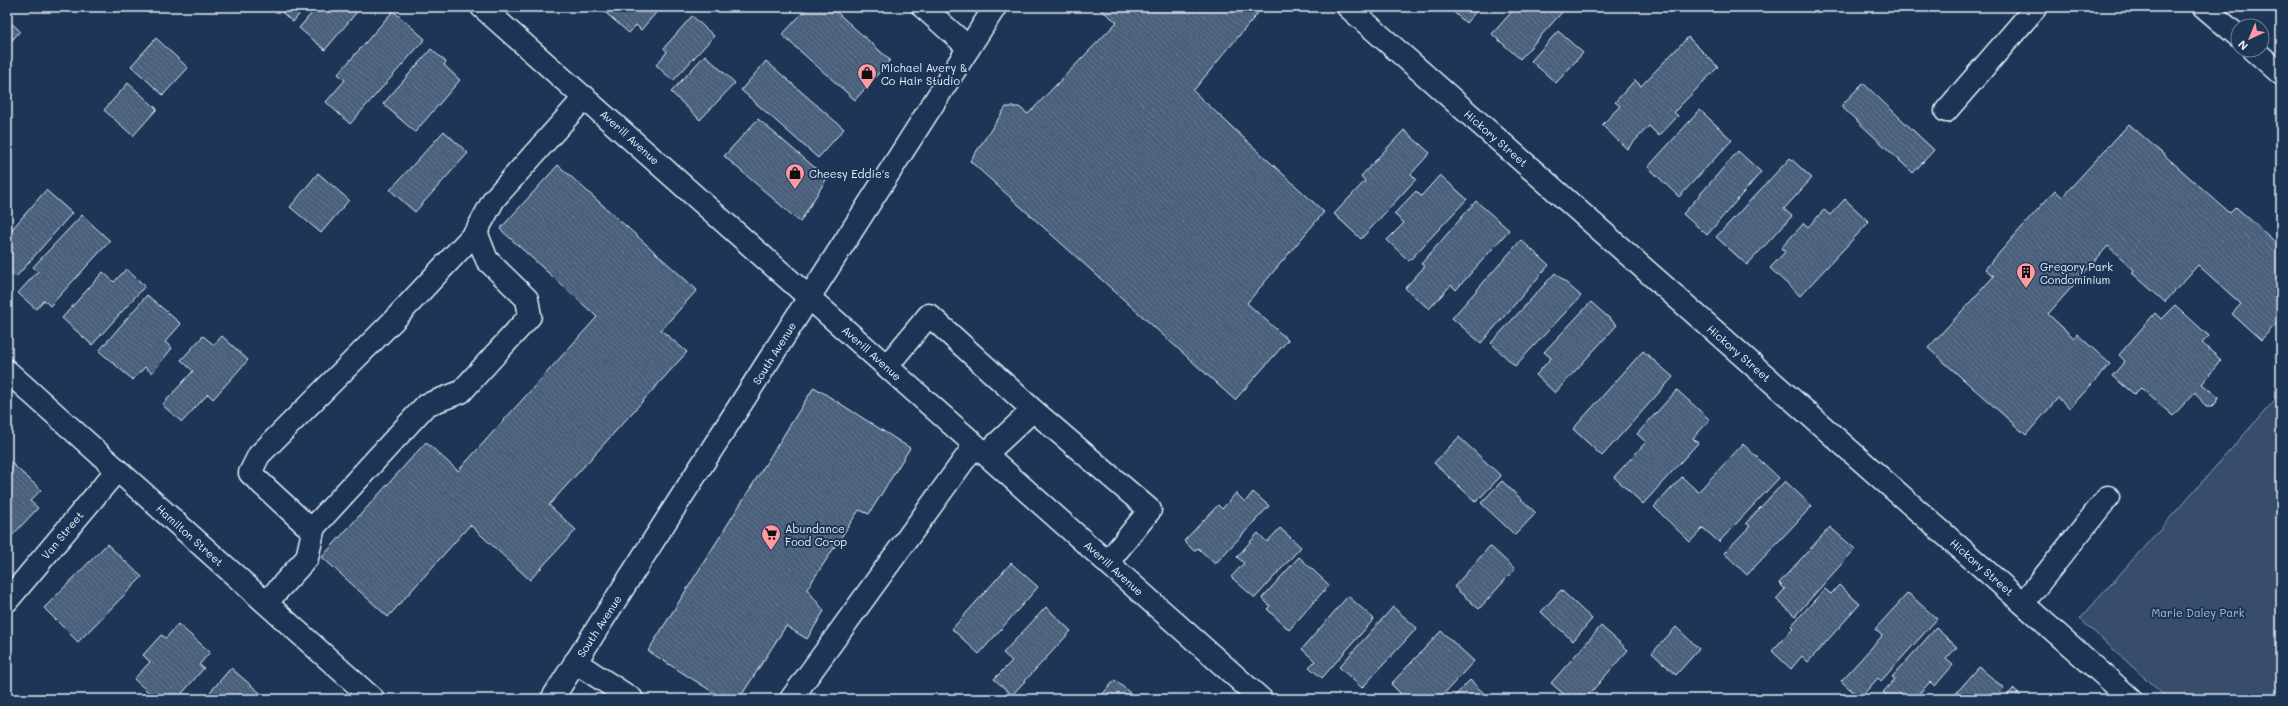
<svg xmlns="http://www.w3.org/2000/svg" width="2288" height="706" font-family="Mali,sans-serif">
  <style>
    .green { fill: #374d6c; stroke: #909fb2 }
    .building { fill: url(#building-back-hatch); stroke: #e8f1f8 }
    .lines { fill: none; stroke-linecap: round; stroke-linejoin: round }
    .minor-casing { stroke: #e8f1f8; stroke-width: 25 }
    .major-casing { stroke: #e8f1f8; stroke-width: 25 }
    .minor { stroke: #1d3557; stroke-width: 22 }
    .major { stroke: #1d3557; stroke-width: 22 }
    .labels { text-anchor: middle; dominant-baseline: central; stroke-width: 4; stroke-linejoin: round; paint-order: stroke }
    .poi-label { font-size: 11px; fill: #e8f1f8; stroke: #1d3557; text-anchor: start }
    .street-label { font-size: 11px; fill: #e8f1f8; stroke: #1d3557 }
    .park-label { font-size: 11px; fill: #b3c0ce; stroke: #1d3557 }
  </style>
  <defs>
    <pattern id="building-back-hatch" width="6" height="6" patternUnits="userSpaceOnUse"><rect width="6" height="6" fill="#495e7a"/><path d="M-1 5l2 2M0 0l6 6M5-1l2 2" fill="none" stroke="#63768e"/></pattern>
  </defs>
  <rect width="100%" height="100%" fill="#1d3557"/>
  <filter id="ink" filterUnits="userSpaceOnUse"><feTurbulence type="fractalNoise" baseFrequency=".025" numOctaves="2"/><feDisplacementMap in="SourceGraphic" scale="8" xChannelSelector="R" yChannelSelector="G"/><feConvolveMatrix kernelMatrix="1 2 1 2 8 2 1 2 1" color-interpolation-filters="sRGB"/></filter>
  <g filter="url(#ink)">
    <path class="green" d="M2281 393V699H2168L2080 619Z"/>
    <path class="building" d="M276 7H305L293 22Z
      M317 7H361L325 50 299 28Z
      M599 7H661L641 30 636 25 629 33Z
      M808 7H831L890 60 855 100 782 35Z
      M1097 7H1263L1193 91 1324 212 1247 303 1288 340 1235 400 970 161 1006 107H1019L1028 114 1117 22Z
      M1448 7H1480L1466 23Z
      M1516 7H1560L1564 10 1520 59 1492 34Z
      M393 11 425 39 350 124 326 102 345 80 338 74Z
      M692 16 714 36 673 81 656 65 667 52 664 48Z
      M7 19 20 31 7 46Z
      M1558 31 1583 53 1556 83 1531 61Z
      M1688 37 1718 67 1674 112 1678 116 1659 136 1649 126 1627 149 1602 125 1620 106 1615 102 1635 80 1641 86Z
      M156 38 188 68 163 95 131 66Z
      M431 49 446 62 444 65 460 80 415 132 383 104Z
      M705 55 735 83 700 120 671 92Z
      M766 61 844 129 818 158 741 90Z
      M128 83 157 109 133 136 104 110Z
      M1863 83 1934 150 1913 173 1841 106Z
      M1700 110 1732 140 1679 197 1648 167Z
      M758 119 827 178 800 222 724 156Z
      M2129 124 2230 213 2236 207 2281 247V319L2261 340 2232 314 2241 304 2198 265 2165 302 2132 273 2134 270 2108 246 2048 314 2074 338 2077 334 2110 364 2070 408 2058 398 2026 435 1928 348 1994 276 1985 269 2055 190 2062 197Z
      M1404 130 1430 153 1411 174 1416 179 1361 239 1334 214 1365 181 1361 176Z
      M444 131 468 153 415 212 390 190Z
      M1738 151 1761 172 1707 235 1683 214Z
      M1790 158 1812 178 1784 209 1792 216 1747 265 1716 237Z
      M558 165 697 290 661 330 687 352 549 505 576 530 530 580 470 525 388 617 322 557 426 442 458 471 597 317 500 229Z
      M318 173 349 200 321 233 290 207Z
      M1440 175 1467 199 1409 261 1387 240 1404 223 1394 214 1416 191 1421 196Z
      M7 179 12 183 7 188Z
      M46 190 72 213 16 277 7 270V235Z
      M1845 199 1869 222 1800 296 1770 268 1785 252 1781 248 1804 223 1808 227 1824 210 1830 215Z
      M1476 201 1509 230 1456 290 1451 285 1429 309 1405 288 1425 266 1421 264Z
      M82 215 110 241 50 306 44 300 36 309 18 293 38 271 33 267Z
      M1521 240 1549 265 1481 343 1452 318Z
      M126 269 145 286 92 345 62 318 103 272 114 282Z
      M1555 273 1581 296 1515 366 1491 343Z
      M147 295 181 324 165 342 172 348 152 373 145 367 133 380 99 351Z
      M1591 302 1617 325 1555 393 1536 375 1551 358 1544 352Z
      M2175 305 2209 336 2202 343 2221 360 2202 384 2218 397 2216 403 2212 407H2206L2195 392 2173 416 2141 388 2134 394 2112 376 2125 361 2119 355 2155 313 2161 319Z
      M203 336 214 345 222 336 248 360 213 399 208 394 182 422 162 405 193 371 181 360Z
      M1643 351 1673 377 1602 456 1573 429Z
      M814 387 910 448 869 514 859 510 807 589 824 611 807 639 786 626 739 699H724L648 651Z
      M1677 390 1710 420 1693 438 1698 443 1643 504 1614 477 1646 442 1637 434Z
      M1459 437 1501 476 1476 502 1434 463Z
      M1743 444 1779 478 1719 542 1703 528 1690 542 1654 507 1682 477 1698 492Z
      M7 459 41 490 30 501 38 508 7 541Z
      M1502 481 1536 513 1515 535 1481 503Z
      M1785 481 1812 506 1747 575 1724 553 1750 526 1746 523Z
      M1253 492 1269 506 1215 564 1198 548 1194 551 1184 541 1218 505 1222 509 1236 493 1245 502Z
      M1830 527 1855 549 1795 616 1776 599 1785 589 1779 583Z
      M1280 528 1301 547 1255 598 1231 577 1244 563 1237 557 1258 533 1267 542Z
      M107 544 142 577 78 642 44 608Z
      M1490 546 1515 569 1479 609 1454 587Z
      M1299 557 1329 585 1289 630 1267 609 1270 606 1262 598Z
      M1011 563 1038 587 979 654 952 629Z
      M1839 585 1860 604 1808 662 1802 656 1791 669 1772 651 1793 628 1791 626 1825 589 1831 594Z
      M1561 590 1592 619 1573 641 1541 612Z
      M1908 593 1937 619 1881 681 1878 678 1860 698 1841 681 1882 636 1875 629Z
      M1348 596 1374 619 1322 678 1309 667 1315 661 1302 649Z
      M1046 607 1071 631 1012 695 994 679 1012 661 1003 653Z
      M1393 607 1417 628 1362 688 1339 667Z
      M178 624 210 652 199 665 204 668 179 697 175 693 170 699H156L134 679 150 662 143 655 161 635 166 638Z
      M1601 626 1628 650 1585 699H1569L1551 683Z
      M1676 627 1699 649 1676 675 1652 653Z
      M1936 628 1957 647 1946 659 1953 665 1935 686 1930 682 1915 698 1912 695 1908 699H1890L1883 692 1895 679 1892 677Z
      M1441 631 1474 661 1439 699H1398L1402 695 1391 684Z
      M1979 667 2004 688 1994 699H1951Z
      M231 668 267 699H204Z
      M1115 680 1137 699H1098Z
      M1470 680 1490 699H1452Z
      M2013 689 2024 699H2004Z"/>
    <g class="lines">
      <defs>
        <path id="minor" d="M482 7 1261 699
          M923 7 969 48
          M1348 7 2131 699
          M2204 7 2238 36
          M2254 50 2281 74
          M1946 111 2036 7
          M476 232 392 322 259 455 250 473 305 524 314 527 426 405 461 392 530 316 527 299 487 260 476 232 494 199 585 97
          M887 366 929 315 1033 410 986 454
          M7 371 373 699
          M1033 410 1150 510 1107 563
          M7 601 117 470
          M266 603 307 558 314 527
          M2023 603 2108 497
          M575 662 632 699
          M791 699 975 445"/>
        <path id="major" d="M552 699 995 7"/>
      </defs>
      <use href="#minor" class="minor-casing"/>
      <use href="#major" class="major-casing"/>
      <use href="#minor" class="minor"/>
      <use href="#major" class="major"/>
    </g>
  </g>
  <defs>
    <symbol id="shop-pin" viewBox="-11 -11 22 30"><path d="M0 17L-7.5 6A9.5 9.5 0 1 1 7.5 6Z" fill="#ff9aa2" stroke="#1d3557"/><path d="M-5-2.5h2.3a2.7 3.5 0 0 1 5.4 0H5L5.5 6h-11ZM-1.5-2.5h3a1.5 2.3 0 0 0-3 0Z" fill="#111"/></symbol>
    <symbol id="building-pin" viewBox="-11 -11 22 30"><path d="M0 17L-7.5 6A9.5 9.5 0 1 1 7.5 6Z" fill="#ff9aa2" stroke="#1d3557"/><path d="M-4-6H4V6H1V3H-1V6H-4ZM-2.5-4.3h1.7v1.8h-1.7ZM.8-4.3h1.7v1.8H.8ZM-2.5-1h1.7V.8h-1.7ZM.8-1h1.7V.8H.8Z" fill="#111"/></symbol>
    <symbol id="supermarket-pin" viewBox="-11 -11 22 30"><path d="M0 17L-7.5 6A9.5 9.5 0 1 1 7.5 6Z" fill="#ff9aa2" stroke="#1d3557"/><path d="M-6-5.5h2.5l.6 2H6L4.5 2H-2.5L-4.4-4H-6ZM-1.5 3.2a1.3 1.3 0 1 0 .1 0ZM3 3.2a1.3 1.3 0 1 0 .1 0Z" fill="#111"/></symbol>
  </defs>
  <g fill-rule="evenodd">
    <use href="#shop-pin" x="856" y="62" width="22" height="30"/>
    <use href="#shop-pin" x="784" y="162" width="22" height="30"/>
    <use href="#building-pin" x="2015" y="261" width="22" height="30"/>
    <use href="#supermarket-pin" x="760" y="523" width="22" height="30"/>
  </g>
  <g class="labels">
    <g class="poi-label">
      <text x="881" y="67">Michael Avery &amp;<tspan x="881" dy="13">Co Hair Studio</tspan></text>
      <text x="809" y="173">Cheesy Eddie's</text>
      <text x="2040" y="266">Gregory Park<tspan x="2040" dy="13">Condominium</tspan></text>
      <text x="785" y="528">Abundance<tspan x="785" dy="13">Food Co-op</tspan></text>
    </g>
    <g class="street-label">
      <text transform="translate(630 137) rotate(42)">Averill Avenue</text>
      <text transform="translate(1496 138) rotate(41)">Hickory Street</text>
      <text transform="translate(774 353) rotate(-58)">South Avenue</text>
      <text transform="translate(872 353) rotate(42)">Averill Avenue</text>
      <text transform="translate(1739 353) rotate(41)">Hickory Street</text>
      <text transform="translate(62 535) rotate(-50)">Van Street</text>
      <text transform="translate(190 535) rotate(42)">Hamilton Street</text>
      <text transform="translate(1982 567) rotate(41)">Hickory Street</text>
      <text transform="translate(1114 568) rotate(42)">Averill Avenue</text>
      <text transform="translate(599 626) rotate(-57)">South Avenue</text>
    </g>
    <g class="park-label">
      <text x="2198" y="612">Marie Daley Park</text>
    </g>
  </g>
  <rect width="2288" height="706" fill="none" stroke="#1d3557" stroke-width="24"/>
  <rect x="12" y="12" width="2264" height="682" fill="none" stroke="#e8f1f8" stroke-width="1.5" filter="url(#ink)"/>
  <g transform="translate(2250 38) rotate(224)"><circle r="19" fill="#1d3557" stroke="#6e8097"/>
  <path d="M0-3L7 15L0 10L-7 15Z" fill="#ff9aa2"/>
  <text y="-6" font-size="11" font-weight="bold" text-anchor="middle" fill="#e8f1f8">N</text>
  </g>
</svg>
